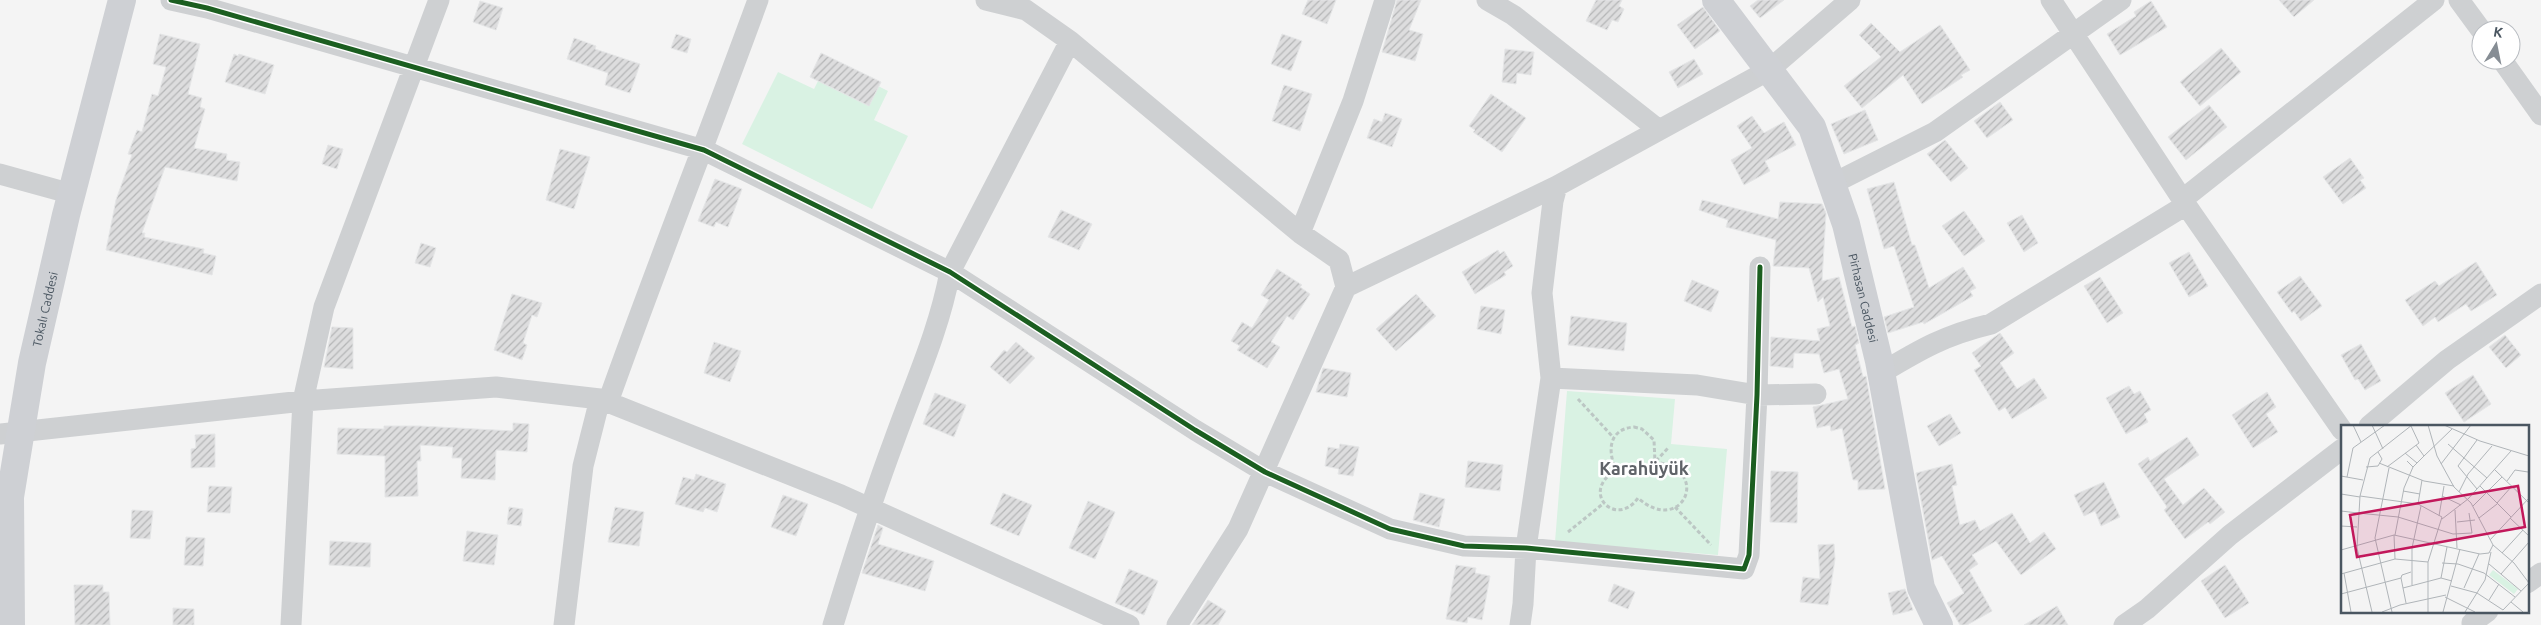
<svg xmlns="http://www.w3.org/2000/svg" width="2541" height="625" font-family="Ubuntu,sans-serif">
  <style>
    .green { fill: #d9f2e3 }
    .building { fill: url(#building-hatch); stroke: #e5e6e7 }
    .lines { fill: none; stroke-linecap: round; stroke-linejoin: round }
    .path { stroke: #bcc7c4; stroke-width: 3; stroke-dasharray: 4 2.5; stroke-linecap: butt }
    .street { stroke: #ced0d2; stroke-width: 21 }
    .secondary { stroke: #ced0d4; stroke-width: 28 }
    .cycleway-casing { stroke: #fff; stroke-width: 8 }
    .cycleway { stroke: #1b5e20; stroke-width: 5 }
    .labels { text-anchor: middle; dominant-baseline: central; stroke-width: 5; stroke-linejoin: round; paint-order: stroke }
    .street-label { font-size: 12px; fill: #4a5661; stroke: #fff }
    .district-label { font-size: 18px; font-weight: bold; fill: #5f6368; stroke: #fff }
    .inset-road { fill: none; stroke: #b0b5b9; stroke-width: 1 }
    .view { fill: #c2185b; fill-opacity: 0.15; stroke: #c2185b; stroke-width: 2.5 }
    .inset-edge { fill: none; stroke: #4a5661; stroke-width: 2.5 }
  </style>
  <defs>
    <pattern id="building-hatch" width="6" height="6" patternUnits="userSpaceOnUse" patternTransform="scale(1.25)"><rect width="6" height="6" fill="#ddddde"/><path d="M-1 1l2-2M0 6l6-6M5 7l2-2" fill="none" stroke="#b5b6b7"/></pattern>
  </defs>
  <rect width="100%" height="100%" fill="#f4f4f4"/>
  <path class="green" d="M828 61 888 91 874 120 908 136 872 209 742 144 778 72 814 89Z
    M1567 391 1675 399 1671 444 1727 449 1718 555 1555 542Z"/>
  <path class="building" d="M1308 0H1336L1327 24 1302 14Z
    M1397 0H1421L1409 30 1423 34 1415 61 1382 52Z
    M1596 0H1622L1619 6 1624 9 1618 22 1612 20 1607 30 1586 21Z
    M1758 0H1784L1760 18 1750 6Z
    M2279 0H2314L2294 17Z
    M480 1 503 8 496 30 473 22Z
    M2151 1 2167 27 2120 55 2107 34 2136 16 2134 12Z
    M1703 7 1720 31 1695 49 1677 25Z
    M1871 23 1900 52 1940 25 1970 70 1961 75 1963 77 1922 104 1903 75 1862 108 1844 86 1881 57 1859 35Z
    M160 34 200 44 188 94 202 98 200 107 205 109 194 148 227 154 226 160 240 162 237 181 165 167 142 233H145L144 237 204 249 203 253 216 256 212 275 106 250 116 200 132 155 128 154 137 130 142 132 152 94 158 96 166 67 153 64Z
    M676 34 691 39 687 53 671 48Z
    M1282 34 1302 41 1291 71 1271 64Z
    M574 38 596 46 595 49 640 64 630 93 605 85 608 73 567 59Z
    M2221 48 2241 72 2200 106 2180 82Z
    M1505 49 1534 52 1531 75 1517 73 1516 84 1502 82Z
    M821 53 881 82 869 106 810 77Z
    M234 54 238 56 239 54 274 65 265 94 225 82Z
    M1694 59 1703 74 1678 88 1669 72Z
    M1284 85 1312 94 1300 131 1272 121Z
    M1491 94 1526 118 1502 152 1473 132 1475 130 1469 126Z
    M2000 102 2013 120 1987 138 1974 121Z
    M2209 105 2227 127 2186 160 2168 137Z
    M1865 110 1878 140 1844 154 1831 124Z
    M1385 113 1402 119 1392 147 1367 138 1374 119 1382 122Z
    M1752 116 1764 133 1784 122 1796 145 1765 161 1770 171 1744 185 1731 160 1752 148 1737 126Z
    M1945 140 1968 168 1951 182 1927 154Z
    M328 145 343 149 337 169 322 164Z
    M560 149 590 157 574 209 546 200Z
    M2350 158 2364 178 2360 180 2366 188 2343 204 2323 177Z
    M715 179 742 189 728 227 716 222 714 227 698 221Z
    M1894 182 1912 245H1915L1929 288 1963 267 1976 288 1970 291 1973 296 1924 324 1923 322 1888 333 1884 317 1914 307 1894 246 1884 249 1867 189Z
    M1702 200 1778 219 1780 202 1822 204 1826 213 1822 281 1839 277 1852 327 1855 326 1859 343 1855 345 1863 377 1866 376 1885 489 1858 490V480H1853L1842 428 1831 431 1830 425 1817 428 1813 407 1848 399 1839 369 1824 373 1819 354 1794 353 1793 368 1770 366 1771 337 1820 341 1817 329 1830 326 1823 297 1818 302 1809 268 1773 266 1776 240 1726 227 1728 220 1699 210Z
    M1061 210 1092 224 1079 250 1048 237Z
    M1964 211 1985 241 1964 256 1942 226Z
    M2022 215 2038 243 2024 252 2007 223Z
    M421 243 436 248 430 267 415 263Z
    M1498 250 1500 254 1504 251 1513 266 1504 272 1506 275 1475 294 1462 272Z
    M2189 252 2208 286 2189 297 2169 263Z
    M2476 262 2497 295 2471 311 2466 304 2438 322 2435 317 2423 326 2405 300 2435 281 2439 286Z
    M1277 269 1302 285 1300 287 1310 294 1293 320 1287 316 1271 342 1280 347 1267 368 1237 350 1240 346 1231 341 1242 322 1252 328 1269 300 1261 295Z
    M2300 276 2322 306 2301 321 2294 311 2292 313 2277 292Z
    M2100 277 2123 313 2107 323 2084 286Z
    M1692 280 1719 291 1711 312 1684 301Z
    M512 294 542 303 537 317 532 315 523 343 527 345 522 360 494 350Z
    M1416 294 1436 316 1396 351 1376 329Z
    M1481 306 1505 310 1501 334 1477 329Z
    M1571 316 1627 323 1624 351 1568 345Z
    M332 327 353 328V369L324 367Z
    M2000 333 2014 353 2000 363 2017 389 2034 378 2047 398 2012 419 2005 407 1999 411 1974 370 1981 366 1972 353Z
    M2505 335 2521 355 2506 368 2489 347Z
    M714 342 741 351 730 382 704 373Z
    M1016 342 1035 358 1010 384 990 367 1004 350 1007 352Z
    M2361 344 2381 381 2365 390 2358 379 2355 380 2341 355Z
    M1323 368 1351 373 1347 397 1316 392Z
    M2473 375 2491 404 2464 422 2445 393Z
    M2129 386 2134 394 2140 391 2151 410 2144 414 2148 422 2126 434 2106 398Z
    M2267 392 2276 407 2266 414 2278 432 2253 448 2232 415Z
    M935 393 966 405 954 437 923 424Z
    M1950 414 1961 433 1939 446 1927 426Z
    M513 423 529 424 527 452 496 450 495 480 461 478 462 458H452L453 447 420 445 421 461H417L418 496 385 497V456L337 454 338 428 384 429V426H420L513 431Z
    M215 434V467L191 468V449L196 448 195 435Z
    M2187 437 2199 455 2164 479 2183 505 2204 488 2225 512 2210 524 2208 522 2185 539 2164 510 2167 507 2138 464 2148 457 2150 461Z
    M1340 444 1359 447 1353 476 1338 474 1339 469 1325 466 1328 447 1339 449Z
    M1468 461 1503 465 1500 491 1465 487Z
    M1952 464 1957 485 1952 486 1960 525 1975 520 1980 531 2012 513 2030 543 2044 532 2056 549 2021 575 1996 541 1972 555 1978 564 1969 570 1992 611 1967 625H1960L1947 603 1964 593 1942 556 1932 560 1916 473Z
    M1771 471 1798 472 1797 523 1770 522Z
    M696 474 726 484 717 512 705 508 703 512 675 504 683 477 694 480Z
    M2104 482 2120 517 2101 526 2095 511 2084 516 2074 495Z
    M209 486 232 487 230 513 207 512Z
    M1003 493 1032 505 1019 536 990 524Z
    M1420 493 1445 499 1439 527 1413 520Z
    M783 495 808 504 796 536 771 527Z
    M1088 501 1115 512 1095 559 1069 548Z
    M509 507 523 509 521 526 507 524Z
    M615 507 644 512 639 546 608 542Z
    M132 510 153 511 150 539 130 538Z
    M878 525 883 528 878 544 934 561 925 591 862 573Z
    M467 531 498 535 494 565 463 561Z
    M186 537 205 538 203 566 184 565Z
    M330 541 371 543 370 567 329 565Z
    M1834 544 1835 559 1828 605 1800 602 1803 577 1820 579 1818 545Z
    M1456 565 1476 568 1475 573 1490 576 1482 620 1468 617 1467 623 1446 619Z
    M2225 565 2249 603 2225 618 2201 581Z
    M1129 569 1158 581 1144 615 1115 603Z
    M1614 584 1635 592 1628 609 1608 601Z
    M74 585H103V592H109L110 625H75Z
    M1905 589 1913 610 1893 615 1888 593Z
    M1208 600 1226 611 1218 625H1192Z
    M2057 606 2068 625H2024Z
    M173 608 194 609V625H173Z"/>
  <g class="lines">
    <path class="path" d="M1578 399 1613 437
      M1634 427 1642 429 1654 440 1655 462C1713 469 1682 537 1638 498 1616 529 1579 492 1616 470 1607 450 1609 429 1634 427Z
      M1656 461 1669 447
      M1675 507 1711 545
      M1568 532 1604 503"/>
    <path class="street" d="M171 0 207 8 704 150 950 272 1195 430 1265 472 1390 529 1464 546 1526 548 1744 569 1749 555 1757 395 1760 267
      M986 0 1026 10 1070 41 1300 233 1339 260 1346 287 1238 529 1177 625
      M1487 0 1513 15 1659 130
      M2051 0 2186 205 2342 430
      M2459 0 2481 30
      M2502 60 2541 115
      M0 174 72 194
      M1832 184 1935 132 2121 0
      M2183 199 2434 0
      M1300 233 1353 101 1385 0
      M1346 287 1557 186 1769 70 1850 0
      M1881 373C1921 349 1945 335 1991 324L2186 205
      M1551 378 1697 385 1757 395 1816 394
      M608 402C656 267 709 134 758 0
      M2369 426 2447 360 2541 294
      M0 434 303 401 496 387 600 399 841 495 1129 625
      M2527 583 2541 573
      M2472 623 2488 611
      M291 625 303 401 324 307 439 0
      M564 625 583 466 600 399
      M833 625C852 563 871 502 894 441 914 385 939 331 950 272L1070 41
      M1520 625 1523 604 1526 548 1551 378 1542 293 1553 201 1557 186
      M2124 625 2147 609 2230 535 2342 449"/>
    <g class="secondary">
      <path id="s1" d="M1716 0 1812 127 1846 224 1879 361 1921 588 1939 625"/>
      <path id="s2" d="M11 625 10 497 32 363 66 215 122 0"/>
    </g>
    <defs>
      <path id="cycleway" d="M171 0 207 8 704 150 950 272 1195 430 1265 472 1390 529 1464 546 1526 548 1744 569 1749 555 1757 395 1760 267"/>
    </defs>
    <use href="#cycleway" class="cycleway-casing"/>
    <use href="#cycleway" class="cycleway"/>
  </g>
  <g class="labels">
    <g class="street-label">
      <text stroke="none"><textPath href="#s1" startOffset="338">Pirhasan Caddesi</textPath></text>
      <text stroke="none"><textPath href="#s2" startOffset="319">Tokalı Caddesi</textPath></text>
    </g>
    <g class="district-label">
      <text x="1644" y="468">Karahüyük</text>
    </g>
  </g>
  <g transform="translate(2341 425)">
    <rect width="188" height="188" fill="#f4f4f4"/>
    <path d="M152 145 177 164 173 169 148 150Z" fill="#d9f2e3"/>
    <path class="inset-road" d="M12 0 20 17M31 0 42 24M87 0 96 31 113 62 130 78 152 120 173 138 188 158M103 0 139 16 188 31M107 19 146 53M64 28 76 38M83 31 111 4M38 38 83 56 113 61M100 39 130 0M25 42 37 41 41 34 37 27M46 42 78 18 70 1M72 42 83 31 75 20M48 43 34 113 51 187M154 45 188 78M0 51 22 55M6 52 12 23 44 0M166 56 174 45 187 47M139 61 170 92M136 64 117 41 136 15M62 66 79 69M118 67 127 49 151 21M0 69 19 72M19 71 77 79 101 92 87 137V187M101 71 120 80M156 78 171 61M77 79 81 55M132 81 161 52M114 85 116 123M0 86 17 88M17 88 57 92 112 109 131 108 128 88M98 91 103 61M138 93 156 79M169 93 188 111M101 94 127 74 170 26M116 97 134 95M0 101 16 102M53 110 54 134M54 110 63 63 72 42 66 36M149 115 188 73M0 125 53 110 139 129 148 128 152 120M161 128 182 105M101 138 117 139 143 148 174 172M148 139 180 166M3 148 10 187M0 149 54 134 87 137M160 149 188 117M100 153 106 122M71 160V123L80 81M110 161 136 168 162 185M62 163 100 153 111 156M123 163 138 129M0 169 60 153M104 172 134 187M148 175 158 159M170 177 182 187M65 178 60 153 61 150 70 147M162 185 188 158M31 187 16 123 19 71 29 33 71 0M41 187 59 180 105 170M102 187 119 124M124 187 144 155 150 127"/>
    <path class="view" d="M177 61 184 102 16 132 9 90Z"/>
    <rect width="188" height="188" class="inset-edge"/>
  </g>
  <g transform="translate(2496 45) rotate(10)"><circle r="24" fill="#ffffff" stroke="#b7bbc0"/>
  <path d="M0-4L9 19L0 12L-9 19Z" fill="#868d94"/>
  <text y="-8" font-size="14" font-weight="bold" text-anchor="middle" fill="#4a5661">K</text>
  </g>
</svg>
